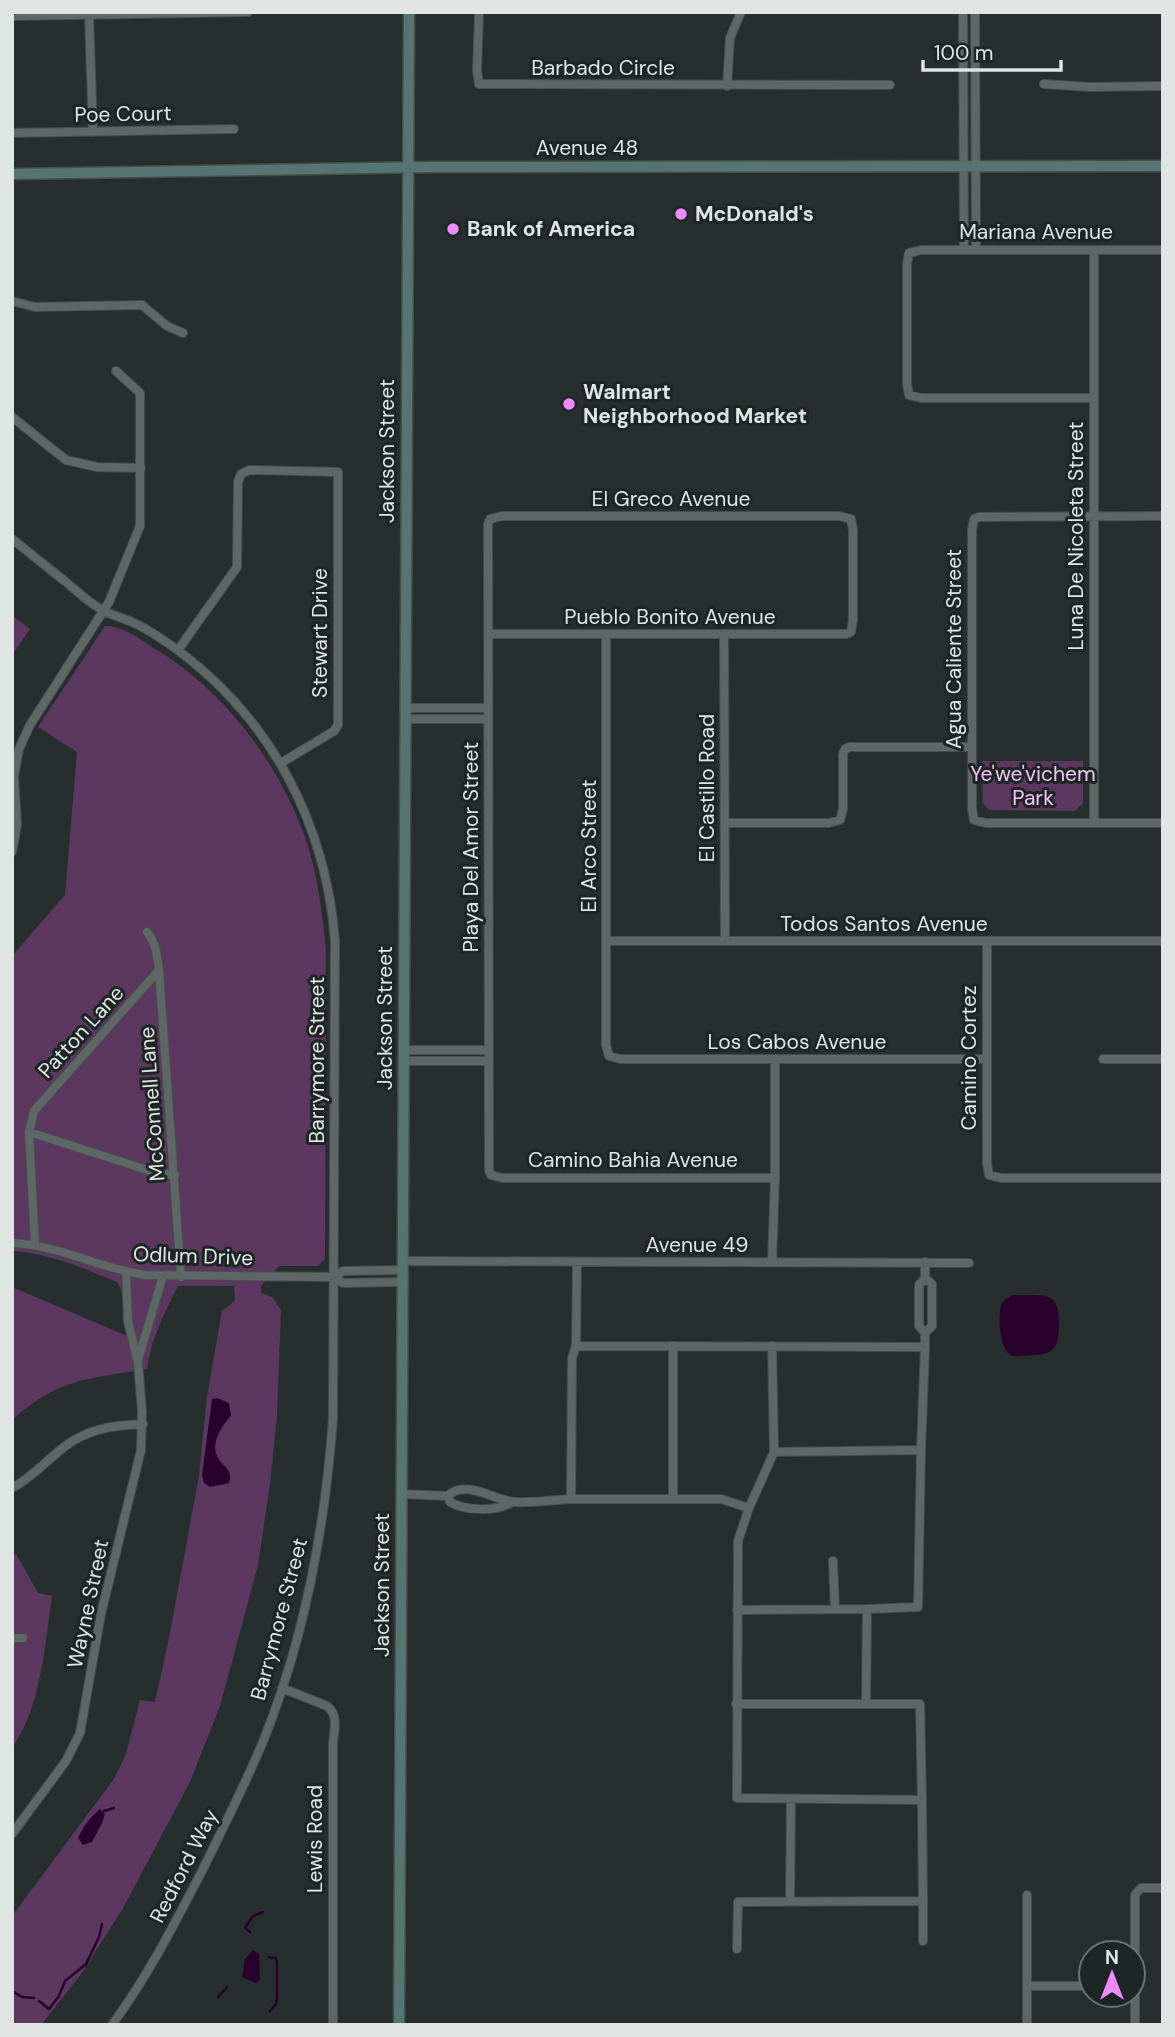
<svg xmlns="http://www.w3.org/2000/svg" width="1175" height="2037" font-family="'DM Sans',sans-serif">
  <style>
    .green { fill: #5c3861 }
    .water { fill: #28022d }
    .lines { fill: none; stroke-linecap: round; stroke-linejoin: round }
    .stream { stroke: #28022d; stroke-width: 2.5 }
    .minor-casing { stroke: #464d4c; stroke-width: 10 }
    .secondary-casing { stroke: #464d4c; stroke-width: 13 }
    .minor { stroke: #5e6766; stroke-width: 8 }
    .secondary { stroke: #557472; stroke-width: 10 }
    .poi-dot { fill: #ec8cfa; stroke: #1e2525; stroke-width: 2.5 }
    .labels { text-anchor: middle; dominant-baseline: central; stroke-width: 6; stroke-linejoin: round; paint-order: stroke }
    .street-label { font-size: 21px; fill: #e0e5e4; stroke: #1e2525 }
    .poi-label { font-size: 21px; font-weight: bold; fill: #e0e5e4; stroke: #1e2525; text-anchor: start }
    .park-label { font-size: 21px; fill: #f5c2fc; stroke: #1e2525 }
  </style>
  <rect width="100%" height="100%" fill="#272f2e"/>
  <path class="green" d="M12 615 30 629 12 655Z
    M105 626C123 625 141 640 157 650 225 691 280 765 306 840 318 876 322 913 326 950L325 1259 318 1266H279L261 1286V1293L272 1297 281 1310 277 1416 270 1484 258 1565 220 1706 190 1782 122 1910 81 1974 41 2025H12V1916L114 1779 126 1754 140 1700 155 1702 169 1638 199 1476 207 1396 222 1311 235 1301 234 1286H178C164 1314 151 1338 147 1369 88 1379 59 1378 12 1420V1287L127 1336 121 1289 117 1282C83 1268 49 1253 12 1251V956L65 895 77 752 38 727Z
    M982 761H1083V803L1075 811 989 810 983 803Z
    M16 1554 38 1593 52 1596C45 1644 41 1708 12 1748V1556Z"/>
  <path class="water" d="M1013 1295C1044 1296 1060 1288 1059 1327 1058 1334 1059 1342 1054 1348 1049 1354 1042 1354 1034 1355 1028 1355 1019 1357 1013 1356 999 1352 998 1317 1001 1306 1003 1300 1007 1298 1013 1295Z
    M217 1398 229 1403 231 1416C223 1424 212 1441 216 1453 219 1466 234 1467 229 1483L210 1487 204 1483 202 1475 212 1399Z
    M100 1809 105 1814 102 1823 92 1842 83 1845 78 1838C83 1826 91 1817 100 1809Z
    M253 1950 259 1954 260 1980 256 1983 242 1977 245 1959Z"/>
  <g class="lines">
    <path class="stream" d="M104 1811 114 1808
      M250 1932 245 1928 253 1916 263 1912
      M269 1957 276 1958 277 1962V1998L276 2004 270 2011
      M12 1991 22 1997 34 1998
      M218 1997 227 1987
      M39 2001 49 2009 59 1996 65 1981 86 1964 99 1937 102 1924"/>
    <defs>
      <path id="minor" d="M479 12 477 71 479 84 890 85
        M963 12 964 250
        M975 12 976 250
        M89 15 93 132
        M12 16 248 12
        M1044 84 1090 87 1163 86
        M727 86 730 38 741 12
        M12 133 234 129
        M1094 250V823
        M12 301 35 307 142 305 167 326 183 333
        M1094 398H921L909 395 907 384V264L909 253 921 250H1163
        M12 417 66 460 97 467 141 468
        M1163 516 979 517 974 519 972 530V809L974 820 986 823H1163
        M12 539C30 553 48 568 66 582 78 592 90 604 104 611 114 616 124 618 134 623 150 630 165 641 179 651 273 722 326 825 335 941L333 1418C325 1527 305 1637 264 1739 246 1783 224 1826 203 1869 175 1923 148 1976 112 2025
        M488 634H846L851 632 853 620V530L851 519 839 516H502L490 519 488 524 489 1170 491 1175 502 1178H775
        M606 634V1045L609 1056 620 1059H987
        M724 634 725 941
        M178 650 237 567 238 482 241 474 249 470 338 472V725L334 731 281 763
        M406 708H488
        M406 719H488
        M725 823H829L840 820 843 809V754L845 749 850 747H972
        M12 852 17 825 14 776 19 749 30 725 109 602 140 526V393L116 371
        M147 932C156 943 157 955 159 970L181 1277
        M606 941H1163
        M987 941V1163L989 1175 1001 1178H1163
        M405 1050H488
        M1103 1059H1163
        M405 1061H488
        M29 1132 160 1174 175 1175
        M12 1243C60 1245 98 1268 145 1275L334 1277 343 1271 402 1270
        M35 1244 29 1132 34 1111 159 970
        M402 1261 969 1263
        M577 1262 576 1346 925 1347V1333L932 1326V1284L925 1278
        M772 1262 775 1178V1059
        M925 1262V1278L919 1285V1326L925 1333
        M334 1277 343 1283 401 1282
        M576 1346 572 1358 571 1499H673V1346
        M772 1346 774 1452 921 1450 925 1347
        M138 1360 163 1276
        M12 1488C33 1477 46 1461 64 1447 87 1429 114 1425 143 1424
        M401 1494 448 1496C465 1478 495 1501 515 1502 533 1503 552 1500 571 1499
        M448 1496 450 1502C465 1511 497 1512 512 1502
        M673 1499H721L749 1508
        M833 1561 835 1609
        M867 1609 918 1607 921 1450
        M737 1610 867 1609 866 1704
        M12 1638H23
        M282 1688 327 1706C339 1715 334 1730 333 1743V2025
        M736 1704H920L922 1800 737 1798 738 1541 749 1508 774 1452
        M12 1834 66 1761 80 1733 101 1614 141 1450 142 1411 138 1363 128 1321 126 1272
        M1027 1895V2025
        M790 1901 791 1800
        M923 1941V1901
        M737 1949 738 1902 923 1901 922 1800
        M1027 1986H1091
        M1135 2025V1895L1141 1888H1163"/>
      <path id="secondary" d="M12 174 430 167 1163 166
        M399 2025 409 12"/>
    </defs>
    <use href="#minor" class="minor-casing"/>
    <use href="#secondary" class="secondary-casing"/>
    <use href="#minor" class="minor"/>
    <use href="#secondary" class="secondary"/>
  </g>
  <g class="poi-dot">
    <circle cx="681" cy="214" r="7"/>
    <circle cx="453" cy="229" r="7"/>
    <circle cx="569" cy="404" r="7"/>
  </g>
  <g class="labels">
    <g class="street-label">
      <text x="603" y="68">Barbado Circle</text>
      <text transform="translate(123 114) rotate(-1)">Poe Court</text>
      <text x="587" y="148">Avenue 48</text>
      <text x="1036" y="232">Mariana Avenue</text>
      <text transform="translate(387 451) rotate(-90)">Jackson Street</text>
      <text x="671" y="499">El Greco Avenue</text>
      <text transform="translate(1076 536) rotate(-90)">Luna De Nicoleta Street</text>
      <text x="670" y="617">Pueblo Bonito Avenue</text>
      <text transform="translate(320 633) rotate(-90)">Stewart Drive</text>
      <text transform="translate(954 649) rotate(-90)">Agua Caliente Street</text>
      <text transform="translate(707 788) rotate(-90)">El Castillo Road</text>
      <text transform="translate(589 846) rotate(-90)">El Arco Street</text>
      <text transform="translate(471 847) rotate(-90)">Playa Del Amor Street</text>
      <text x="884" y="924">Todos Santos Avenue</text>
      <text transform="translate(385 1018) rotate(-90)">Jackson Street</text>
      <text transform="translate(81 1032) rotate(-48)">Patton Lane</text>
      <text x="797" y="1042">Los Cabos Avenue</text>
      <text transform="translate(969 1058) rotate(-90)">Camino Cortez</text>
      <text transform="translate(317 1060) rotate(-90)">Barrymore Street</text>
      <text transform="translate(152 1104) rotate(-94)">McConnell Lane</text>
      <text x="633" y="1160">Camino Bahia Avenue</text>
      <text x="697" y="1245">Avenue 49</text>
      <text transform="translate(193 1256) rotate(2)">Odlum Drive</text>
      <text transform="translate(382 1585) rotate(-90)">Jackson Street</text>
      <text transform="translate(88 1604) rotate(-78)">Wayne Street</text>
      <text transform="translate(279 1619) rotate(-75)">Barrymore Street</text>
      <text transform="translate(315 1839) rotate(-90)">Lewis Road</text>
      <text transform="translate(184 1866) rotate(-63)">Redford Way</text>
    </g>
    <g class="poi-label">
      <text x="695" y="214">McDonald's</text>
      <text x="467" y="229">Bank of America</text>
      <text x="583" y="392">Walmart<tspan x="583" dy="24">Neighborhood Market</tspan></text>
    </g>
    <g class="park-label">
      <text x="1033" y="774">Ye'we'vichem<tspan x="1033" dy="24">Park</tspan></text>
    </g>
  </g>
  <rect width="1175" height="2037" fill="none" stroke="#e0e5e4" stroke-width="28"/>
  <g transform="translate(1112 1974)"><circle r="33" fill="#1e2525" stroke="#6c7271" stroke-width="2"/>
  <path d="M0-5L12 26L0 18L-12 26Z" fill="#ec8cfa"/>
  <text y="-10" font-size="19" font-weight="bold" text-anchor="middle" fill="#e0e5e4">N</text>
  </g>
  <path d="M923 60v10h138v-10" fill="none" stroke="#e0e5e4" stroke-width="3.5"/>
  <text x="934" y="60" font-size="21" fill="#e0e5e4" stroke="#1e2525" stroke-width="5" paint-order="stroke">100 m</text>
</svg>
